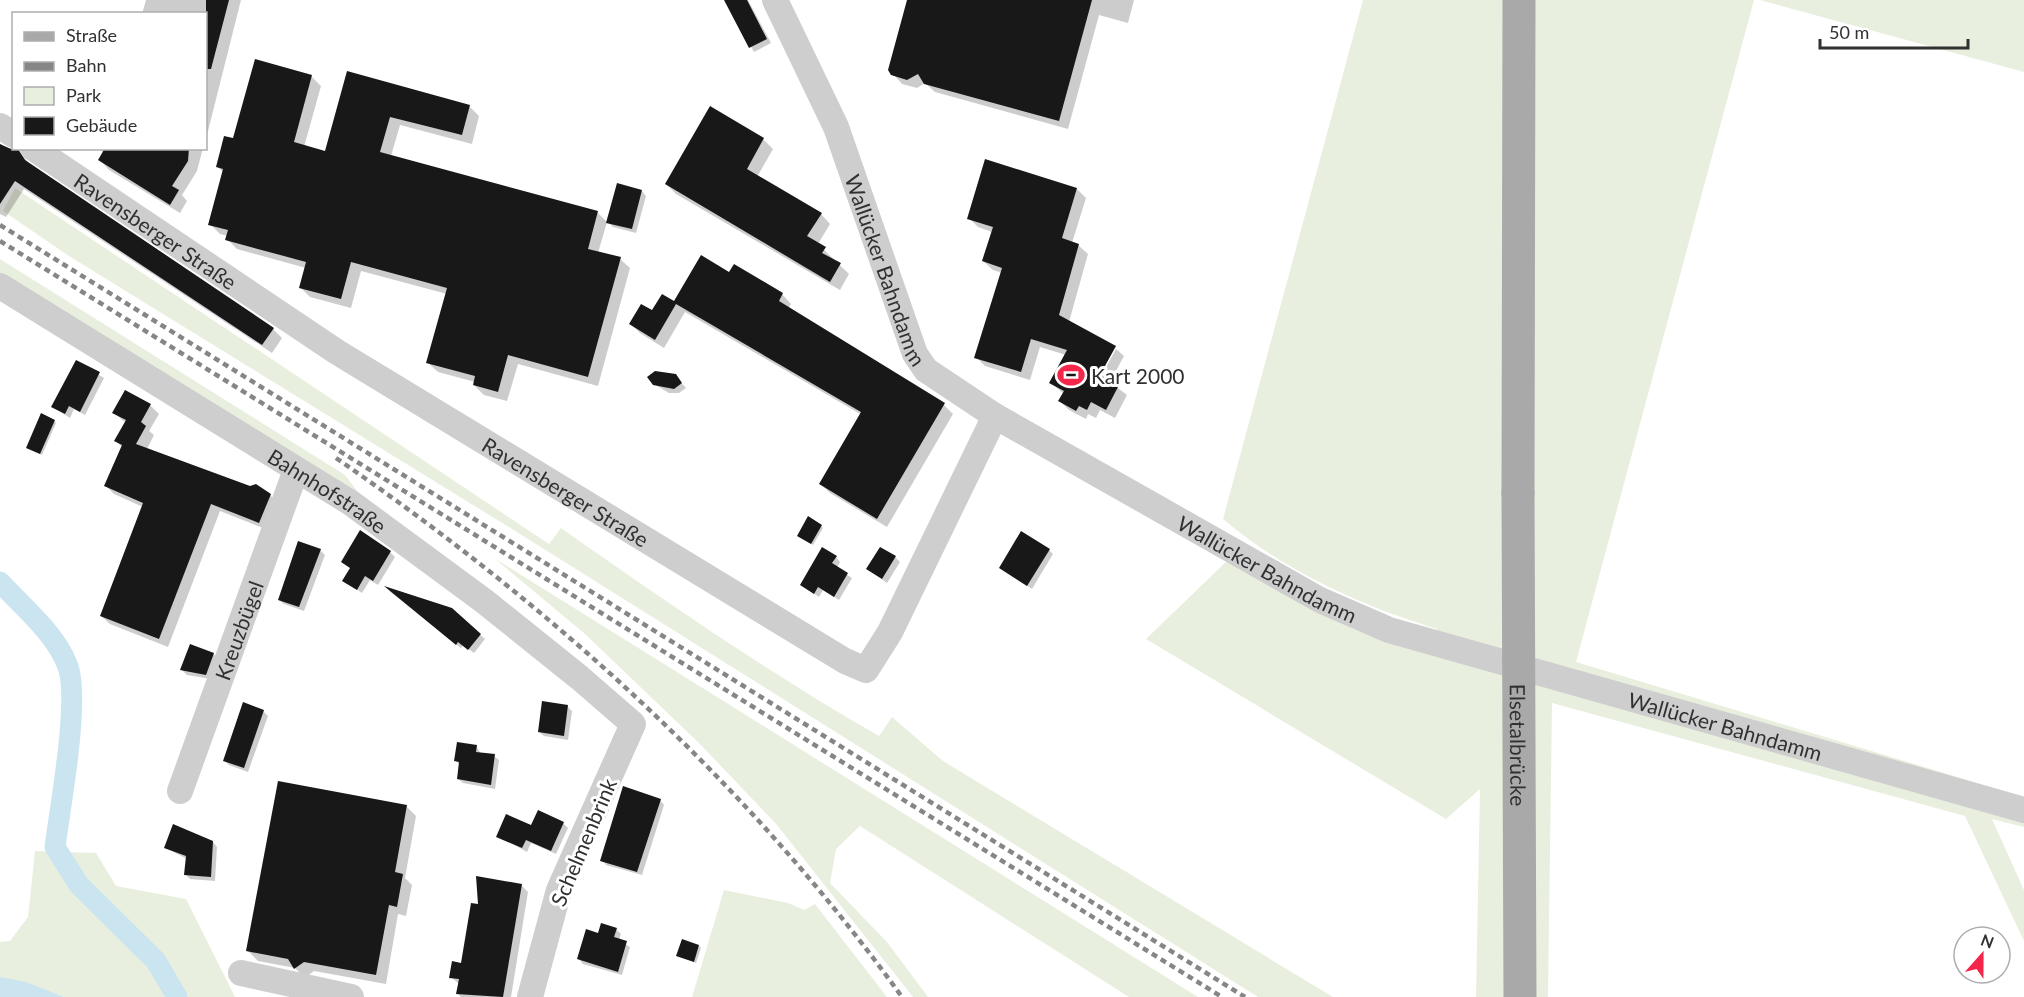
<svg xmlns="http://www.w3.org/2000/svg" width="2024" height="997" font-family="Lato,sans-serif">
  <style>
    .green { fill: #e9efde }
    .water { fill: #cae4f0 }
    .shadow { fill: #0003 }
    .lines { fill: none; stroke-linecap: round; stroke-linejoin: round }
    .canal { stroke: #cae4f0; stroke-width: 21 }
    .building { fill: #181818 }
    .minor { stroke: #cecece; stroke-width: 26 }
    .major { stroke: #a9a9a9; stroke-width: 33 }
    .rail { stroke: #868686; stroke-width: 4.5; stroke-dasharray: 6 4.5; stroke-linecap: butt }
    .major-bridge { stroke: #a9a9a9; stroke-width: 33 }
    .labels { text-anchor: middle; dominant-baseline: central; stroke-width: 6; stroke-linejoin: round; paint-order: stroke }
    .street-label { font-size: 21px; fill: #313131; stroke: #fff }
    .poi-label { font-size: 21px; fill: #313131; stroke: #fff; text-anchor: start }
  </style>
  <rect width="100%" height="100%" fill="#fff"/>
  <path class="green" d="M1363 0H1754L1576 662 2024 797V827L1992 819 2024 890V941L1965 816 1552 703 1548 997H1476L1480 789 1446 819 1146 639 1228 560 1355 630 1437 651V629C1359 605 1286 572 1223 519Z
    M1760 0H2024V72Z
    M15 188 549 544 561 528C665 601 769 673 879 736L892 717 943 761 1333 997H1258L520 534 69 256 3 211Z
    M0 259 345 475 370 508 0 276Z
    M494 558 1198 997H1129L860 826 836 849 830 883 887 942 928 997H913L777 825 701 745 585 634Z
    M35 851 96 853 116 886 186 899 235 997H64L0 977V942L10 941 28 917Z
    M724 890 788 903 804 910 815 904 887 997H692Z"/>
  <path class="water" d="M0 977 26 982 64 997H0Z"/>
  <path class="shadow" d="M146 0H241L206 139V14H142Z
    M726 0H748L771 43 754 52Z
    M909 0H1134L1128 23 1099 15 1068 129 935 92 925 83 917 88 902 84 893 74Z
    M348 73 469 106 479 116 472 144 400 125 391 156 597 212 607 222 598 253 620 259 630 268 598 386 518 364 507 401 484 395 474 385 475 382 438 372 428 363 447 294 361 271 351 308 310 297 300 287 306 268 237 249 227 239 228 236 220 234 210 224 224 173 217 166 234 140 311 76 321 86 304 147 326 153Z
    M711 108 763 139 773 149 757 177 821 214 830 224 818 244 849 274 840 290 676 194 666 184Z
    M0 146 18 150 31 166 273 329 282 338 272 353 24 189 6 217 0 214Z
    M99 148H203L197 171 182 195 187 201 180 213 109 170 100 160 104 153Z
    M1077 189 1086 198 1072 243 1078 245 1088 254 1069 322 1116 348H1113L1095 381 1098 382 1116 349 1124 356 1110 382 1127 395 1115 418 1100 410 1096 418 1088 414 1086 419 1069 410 1060 401 1064 394 1051 383 1066 355 1040 347 1030 380 985 366 976 357 1002 273 993 270 983 261 992 232 978 227 969 218Z
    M642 191 646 196 636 233 613 227 608 222Z
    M782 294 791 304 788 309 944 405 953 414 887 527 830 493 821 484 862 415 685 312 664 348 640 333 631 324 674 303Z
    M77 362 104 378 85 415 74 409 70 418 53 407Z
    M675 376 686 388 679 393H669L654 384Z
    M150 405 159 414 149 431 154 435 147 449 270 495 278 504 268 530 220 511 168 647 110 624 101 616 143 507 114 494 106 486 122 447 116 441 126 423 114 413Z
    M54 421 56 423 42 455 29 449 27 448Z
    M821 526 823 528 813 545 800 537Z
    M320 550 325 555 304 611 284 604 279 600Z
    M1049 550 1053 554 1032 589 1001 568Z
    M390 552 395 557 378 585 370 580 362 593 344 581 352 569 343 562Z
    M836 557 840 562 837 568 852 578 839 600 823 590 819 597 802 585Z
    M895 557 900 562 887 583 868 569Z
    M388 590 451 609 485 639 474 653 463 645 461 648Z
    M213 654 218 658 211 679 187 675 182 670Z
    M567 706 572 711 568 740 544 736 539 732Z
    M263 711 268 716 248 772 229 765 224 760Z
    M476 746 481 754 494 756 499 760 495 789 463 783 458 779 460 765 456 761Z
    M660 800 664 805 642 875 606 865 602 860Z
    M406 806 416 816 405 878 412 885 406 916 398 914 386 984 314 971 305 978 295 968 258 961 248 951Z
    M563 823 568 828 556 854 531 843 527 852 498 836Z
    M213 842 217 847 215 881 190 879 186 875 187 859 166 848Z
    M521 885 528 892 511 997H461L458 994 459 984 451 977 463 965 479 906Z
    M616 929 621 934 619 940 630 947 622 975 583 964 579 959 599 935Z
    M699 946 701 948 696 963 678 956Z"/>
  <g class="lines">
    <path class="canal" d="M0 582C23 607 54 632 67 664 81 696 60 807 55 847L79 885 156 961 177 997"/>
  </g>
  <path class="building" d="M206 0H229L211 69H206Z
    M724 0H747L767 39 749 48Z
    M907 0H1092L1059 121 924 84 918 74 907 80 891 75 888 70Z
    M255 59 312 75 294 142 325 151 347 71 470 105 462 135 390 117 380 152 598 211 588 249 621 257 588 377 508 355 498 392 473 385 475 376 426 363 447 288 351 262 341 299 299 288 306 262 225 240 228 230 208 225 223 169 216 167 224 136 233 138Z
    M710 106 764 138 747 169 822 213 807 236 826 247 822 253 841 263 830 282 665 184Z
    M0 144 13 150 18 149 25 160 274 328 262 345 15 181 0 204Z
    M105 148H189L188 161 172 186 179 190 170 205 98 160Z
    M985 159 1077 188 1062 238 1079 244 1059 315 1116 346 1100 375 1119 385 1106 410 1091 402 1087 410 1079 406 1076 411 1058 401 1064 391 1049 383 1067 350 1031 339 1021 372 974 358 1002 268 982 261 993 227 967 219Z
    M617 183 642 190 632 229 606 223Z
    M701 255 729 272 734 264 783 293 779 301 945 403 877 519 819 484 861 412 676 304 655 340 629 324 641 304 652 310 662 294 674 301Z
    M76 360 100 372 80 412 69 406 65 414 51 407Z
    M655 371 676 374 682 383 674 389 653 385 647 377Z
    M125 390 151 404 141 422 146 426 136 444 250 486 256 484 271 494 259 523 211 504 159 639 100 616 143 503 104 486 122 445 114 441 126 420 112 413Z
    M41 413 55 420 40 454 26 448Z
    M808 516 822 525 811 544 797 536Z
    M360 530 391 551 373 581 365 576 357 590 342 581 350 568 341 562Z
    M1021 531 1050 549 1027 586 999 568Z
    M298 541 321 549 299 607 278 600Z
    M822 547 837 556 832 563 848 573 834 597 818 587 814 594 800 585Z
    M880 547 896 556 882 579 866 569Z
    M384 586 452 608 481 634 468 650 458 642 456 645Z
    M190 644 214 653 206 675 180 670Z
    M542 701 568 705 564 736 538 732Z
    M243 702 264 710 244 768 223 761Z
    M457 742 477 745 476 752 495 754 491 785 457 779 459 762 454 761Z
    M278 781 407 805 395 872 403 874 397 907 389 905 376 975 304 962 294 969 288 959 246 951Z
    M623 786 661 799 637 872 600 861Z
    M538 810 564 822 551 851 526 840 522 848 496 837 506 814 531 825Z
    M173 824 213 841 211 877 184 875 186 856 164 848Z
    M476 876 522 884 503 997 456 994 459 979 449 978 452 961 461 963 471 903 478 904Z
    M601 923 617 928 614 937 627 941 618 972 577 959 586 929 598 933Z
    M682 939 699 945 694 962 676 956Z"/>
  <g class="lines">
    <g class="minor">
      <path id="s1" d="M775 0 836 127 915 354 926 370 995 416 1320 600 1389 630 2024 810"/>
      <path d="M0 126 14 135"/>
      <path id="s2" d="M33 148 337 352 845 661 866 670 890 632 995 416"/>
      <path id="s3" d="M0 286 351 503 484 601 580 678 633 724 559 890 530 997"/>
      <path id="s4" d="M180 791 296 470"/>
      <path d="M241 973 351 997"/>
    </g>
    <path class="major" d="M1518 493 1519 0"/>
    <path class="rail" d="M0 225 1245 997
      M0 241 1222 997
      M336 458C552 607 748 783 902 997"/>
    <path class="major-bridge" id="s5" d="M1518 493 1520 997"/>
  </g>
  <defs>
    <symbol id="stadium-bare" viewBox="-9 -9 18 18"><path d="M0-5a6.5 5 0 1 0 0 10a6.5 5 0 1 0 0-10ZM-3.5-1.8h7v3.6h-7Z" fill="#f4274a" stroke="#fff" stroke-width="2.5" paint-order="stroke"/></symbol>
  </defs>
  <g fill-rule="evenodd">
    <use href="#stadium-bare" x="1052" y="356" width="38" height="38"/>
  </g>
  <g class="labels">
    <g class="street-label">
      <text stroke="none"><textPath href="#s2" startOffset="148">Ravensberger Straße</textPath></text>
      <text stroke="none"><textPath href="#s1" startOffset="292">Wallücker Bahndamm</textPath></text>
      <text stroke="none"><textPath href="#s3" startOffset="386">Bahnhofstraße</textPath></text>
      <text stroke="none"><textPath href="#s2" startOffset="634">Ravensberger Straße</textPath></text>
      <text stroke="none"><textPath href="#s1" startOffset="796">Wallücker Bahndamm</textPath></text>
      <text stroke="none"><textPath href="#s4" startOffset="171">Kreuzbügel</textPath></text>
      <text stroke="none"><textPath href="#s1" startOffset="1282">Wallücker Bahndamm</textPath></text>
      <text stroke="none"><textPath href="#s5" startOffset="252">Elsetalbrücke</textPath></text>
      <text transform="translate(583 842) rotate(-67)">Schelmenbrink</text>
    </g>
    <g class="poi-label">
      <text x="1091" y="375">Kart 2000</text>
    </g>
  </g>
  <rect x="12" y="12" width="195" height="138" fill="#ffffff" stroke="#adadad" stroke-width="1.5"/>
  <rect x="24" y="32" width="30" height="9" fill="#a9a9a9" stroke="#adadad" stroke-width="1.5"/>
  <text x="66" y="42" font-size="18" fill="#313131">Straße</text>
  <rect x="24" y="62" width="30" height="9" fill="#868686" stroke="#adadad" stroke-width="1.5"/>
  <text x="66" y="72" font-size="18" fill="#313131">Bahn</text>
  <rect x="24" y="87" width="30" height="18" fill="#e9efde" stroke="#adadad" stroke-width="1.5"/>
  <text x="66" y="102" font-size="18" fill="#313131">Park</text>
  <rect x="24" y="117" width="30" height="18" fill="#181818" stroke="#adadad" stroke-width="1.5"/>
  <text x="66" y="132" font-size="18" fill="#313131">Gebäude</text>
  <g transform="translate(1982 955) rotate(21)"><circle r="28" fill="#ffffff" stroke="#adadad" stroke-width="1.5"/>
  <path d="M0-4.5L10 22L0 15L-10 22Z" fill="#f4274a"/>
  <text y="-9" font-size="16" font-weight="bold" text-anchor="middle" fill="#313131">N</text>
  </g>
  <path d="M1820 39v9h148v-9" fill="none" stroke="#313131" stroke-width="3"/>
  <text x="1829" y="39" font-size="18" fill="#313131" stroke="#ffffff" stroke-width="4.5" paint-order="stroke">50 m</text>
</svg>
